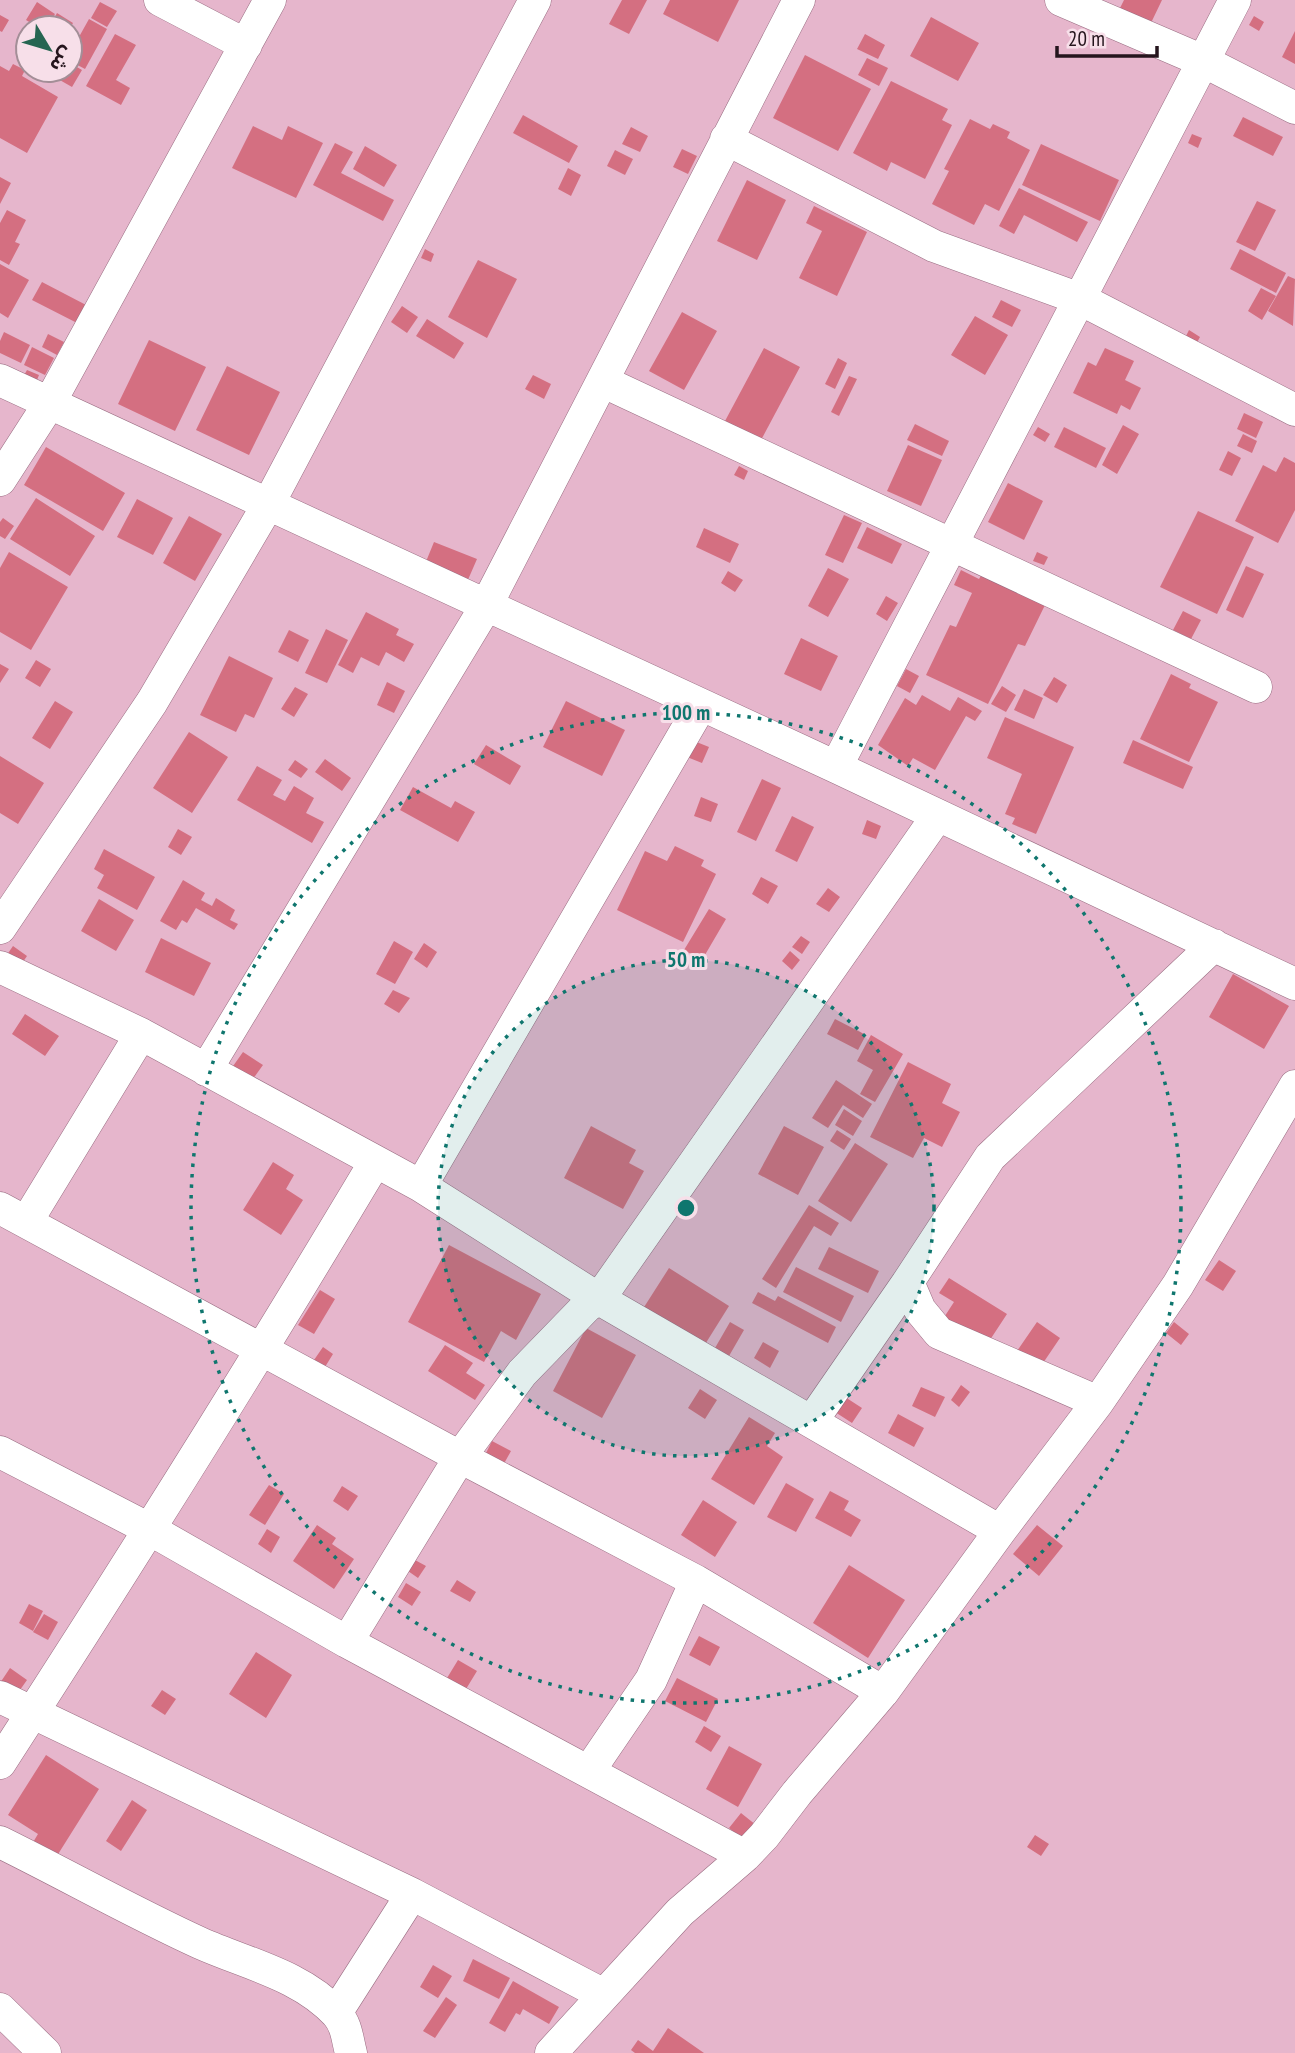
<svg xmlns="http://www.w3.org/2000/svg" width="1295" height="2053" font-family="'PT Sans Narrow','Noto Sans Arabic',sans-serif">
  <style>
    .building { fill: #d46f81 }
    .lines { fill: none; stroke-linecap: round; stroke-linejoin: round }
    .street-casing { stroke: #996d82; stroke-width: 33 }
    .street { stroke: #fff; stroke-width: 32 }
    .ring { fill: none; stroke: #0f766e; stroke-width: 3.5; stroke-dasharray: 3.5 7 }
    .centre { fill: #0f766e; stroke: #f7dfe9; stroke-width: 3.5 }
    .ring-label { font-size: 21px; text-anchor: middle; font-weight: bold; fill: #0f766e; stroke: #f7dfe9; stroke-width: 6; stroke-linejoin: round; paint-order: stroke }
  </style>
  <rect width="100%" height="100%" fill="#e6b6cc"/>
  <path class="building" d="M622 0H647L629 34 609 24Z
    M670 0H739L718 42 663 14Z
    M1124 0H1162L1150 25 1119 10Z
    M37 2 55 14 46 28H39L26 20Z
    M100 2 117 11 107 27 91 18Z
    M57 13 73 23 70 28H49Z
    M0 15 9 20 2 32 0 31Z
    M1254 16 1264 22 1259 31 1249 25Z
    M931 17 979 43 958 81 910 56Z
    M89 19 107 29 85 69 70 61V53Z
    M1295 31V64L1282 57Z
    M115 34 136 45 116 80 130 88 121 105 86 86Z
    M865 34 885 45 878 59 857 49Z
    M805 55 871 89 838 151 773 118Z
    M867 58 888 68 879 86 858 75Z
    M70 63 82 70 72 87 58 79 64 70H70Z
    M13 64 25 70 22 76 58 97 27 153 0 138V66L9 71Z
    M891 81 948 109 942 120 952 125 925 179 891 162 887 171 853 153Z
    M523 115 578 146 569 163 513 133Z
    M1243 117 1283 137 1273 156 1233 136Z
    M970 119 990 129 993 124 1010 132 1007 138 1030 150 999 211 985 204 974 225 932 204 949 171 944 169Z
    M253 126 282 140 288 126 323 143 296 198 232 168Z
    M631 127 648 136 640 152 622 144Z
    M1192 134 1202 138 1198 148 1188 143Z
    M335 143 353 152 341 173 394 200 383 221 313 185Z
    M1041 144 1119 180 1100 221 1022 185Z
    M365 146 397 165 384 187 353 169Z
    M682 149 697 156 688 174 673 167Z
    M615 150 633 159 625 175 607 166Z
    M568 168 581 175 571 196 558 189Z
    M0 177 11 183 0 204Z
    M747 180 786 200 757 260 717 241Z
    M1019 188 1088 222 1077 242 1024 215 1014 234 999 226Z
    M1257 201 1276 210 1255 251 1236 242Z
    M814 206 867 232 837 296 799 278 822 231 806 223Z
    M7 210 26 220 15 242 20 244 9 265 0 260V223Z
    M425 249 434 254 431 262 421 258Z
    M1240 249 1286 273 1276 293 1230 269Z
    M478 260 517 279 487 338 448 317Z
    M0 264 29 280 8 318 0 313Z
    M1288 276 1295 279 1293 326 1268 311Z
    M42 282 88 306 79 324 32 300Z
    M1261 288 1276 296 1262 320 1248 311Z
    M1001 300 1021 310 1012 327 992 317Z
    M402 306 418 317 407 333 391 322Z
    M682 312 717 331 684 390 649 371Z
    M975 316 1008 335 985 375 951 355Z
    M427 319 464 343 454 359 416 336Z
    M1189 330 1200 337 1194 348 1183 342Z
    M4 332 30 345 21 363 0 353V341Z
    M48 334 64 342 57 355 42 347Z
    M149 340 206 367 175 431 118 404Z
    M32 347 54 358 45 375 24 365Z
    M764 348 800 367 761 440 725 421Z
    M1105 348 1134 361 1125 380 1141 388 1130 410 1121 405 1117 414 1073 393 1088 362 1096 366Z
    M838 358 847 363 835 389 825 384Z
    M227 366 280 392 249 455 196 430Z
    M27 370 39 375 35 385 22 379Z
    M533 375 551 384 544 399 525 389Z
    M849 376 857 379 839 416 831 412Z
    M1244 413 1263 422 1256 438 1237 429Z
    M915 424 949 441 942 456 907 440Z
    M1123 425 1139 434 1117 474 1102 465Z
    M1038 427 1050 434 1045 442 1033 435Z
    M1064 427 1106 448 1096 468 1054 447Z
    M1243 434 1257 441 1252 453 1237 446Z
    M908 445 942 460 921 506 887 491Z
    M46 447 125 493 103 531 24 485Z
    M1228 451 1241 458 1232 476 1219 470Z
    M1284 457 1295 463V510L1278 543 1235 521 1263 465 1276 472Z
    M739 466 748 471 744 480 734 475Z
    M1008 483 1043 501 1024 540 988 522Z
    M36 498 95 536 70 576 10 539Z
    M137 499 173 518 153 555 117 537Z
    M1198 511 1254 537 1217 614 1160 587Z
    M844 515 862 523 843 563 825 555Z
    M189 516 222 534 195 581 163 563Z
    M3 518 14 526 5 539 0 536V522Z
    M867 527 902 544 892 564 857 548Z
    M704 528 739 544 730 563 696 547Z
    M434 542 477 559 467 582 425 564Z
    M9 552 68 587 31 650 0 632V568Z
    M1037 552 1048 557 1044 565 1033 561Z
    M1246 566 1264 574 1243 618 1226 610Z
    M828 568 849 579 828 617 808 606Z
    M961 570 979 579 982 574 1045 605 1025 646 1018 644 988 704 926 675 950 625 956 627 972 593 954 585Z
    M728 571 743 580 735 592 721 583Z
    M886 596 898 603 887 621 876 614Z
    M1183 611 1201 620 1191 639 1173 630Z
    M366 612 399 629 396 635 414 644 404 662 386 652 379 666 361 657 353 673 338 665Z
    M326 629 348 640 327 683 305 673Z
    M289 630 309 640 298 662 278 652Z
    M801 638 838 656 821 691 784 674Z
    M229 656 273 678 254 718 245 714 236 732 200 715Z
    M36 660 51 669 40 687 25 678Z
    M0 664 9 669 0 683Z
    M906 669 919 676 910 693 897 686Z
    M1171 674 1191 684 1189 688 1218 702 1189 762 1140 739Z
    M1054 677 1067 685 1057 703 1043 695Z
    M387 682 405 691 394 713 377 705Z
    M1002 686 1016 695 1006 712 991 704Z
    M295 687 308 694 294 717 281 709Z
    M1024 689 1043 698 1034 719 1014 710Z
    M922 695 950 711 958 697 982 711 975 721 966 716 935 770 913 758 908 766 878 745 905 698 916 705Z
    M55 701 73 712 50 749 32 738Z
    M566 701 625 730 602 776 543 747Z
    M1005 717 1074 747 1036 834 1012 824 1015 818 1005 814 1022 774 987 758Z
    M189 732 228 757 192 813 153 788Z
    M689 739 709 747 702 763 682 755Z
    M1133 740 1193 767 1183 789 1123 763Z
    M486 745 521 766 510 785 474 764Z
    M0 756 44 783 18 824 0 813Z
    M325 759 351 778 342 791 315 772Z
    M295 760 308 769 301 778 288 770Z
    M257 766 282 780 273 795 285 801 294 786 314 798 306 813 324 822 312 843 237 800Z
    M762 779 781 788 756 841 737 832Z
    M413 787 451 808 455 801 475 812 458 842 400 810Z
    M701 797 718 804 711 822 694 816Z
    M792 816 814 827 797 862 775 851Z
    M867 820 881 826 876 839 862 834Z
    M178 829 192 837 181 855 168 847Z
    M675 846 704 860 701 866 716 874 683 942 617 910 645 851 667 861Z
    M104 849 155 877 137 910 97 888 104 875 94 869Z
    M761 877 778 886 768 904 752 894Z
    M183 880 205 893 201 900 212 906 216 898 235 910 230 920 238 924 234 930 196 908 187 923 182 920 176 930 160 921Z
    M828 888 840 897 829 912 816 904Z
    M99 899 134 920 116 951 81 931Z
    M709 909 726 919 702 960 684 950Z
    M801 936 810 942 802 954 792 947Z
    M161 938 211 963 194 996 145 972Z
    M394 941 413 952 395 984 376 974Z
    M424 943 437 952 427 968 414 959Z
    M13 946 27 956 16 972 2 962Z
    M790 951 800 960 792 970 782 961Z
    M1233 974 1289 1006 1264 1049 1209 1017Z
    M393 990 410 998 399 1013 384 1004Z
    M25 1014 59 1036 45 1056 12 1034Z
    M835 1019 866 1035 858 1050 827 1034Z
    M871 1035 903 1054 875 1102 860 1094 873 1070 857 1061Z
    M243 1052 263 1065 250 1083 231 1069Z
    M908 1062 951 1084 942 1103 960 1112 942 1147 924 1138 913 1158 870 1137Z
    M836 1080 872 1104 863 1118 843 1105 828 1128 812 1118Z
    M844 1109 862 1121 853 1136 835 1125Z
    M591 1126 636 1150 629 1163 644 1171 623 1209 564 1178Z
    M784 1126 824 1147 798 1195 758 1174Z
    M837 1130 851 1139 844 1150 830 1141Z
    M855 1143 888 1164 851 1222 818 1201Z
    M273 1162 294 1175 286 1189 303 1200 281 1235 243 1210Z
    M809 1205 839 1223 831 1236 814 1226 776 1288 762 1279Z
    M449 1245 541 1294 516 1340 501 1331 484 1362 408 1322Z
    M829 1247 879 1271 868 1293 818 1269Z
    M1219 1260 1236 1271 1223 1291 1205 1280Z
    M796 1267 854 1296 841 1322 783 1292Z
    M669 1268 729 1306 699 1354 639 1315Z
    M949 1278 1007 1314 984 1349 941 1322 954 1302 939 1293Z
    M320 1290 335 1299 314 1334 298 1325Z
    M758 1292 775 1301 778 1296 836 1327 828 1343 752 1303Z
    M730 1322 744 1330 729 1356 715 1348Z
    M1037 1322 1060 1338 1039 1369 1015 1354Z
    M1174 1322 1189 1334 1181 1345 1166 1333Z
    M586 1328 636 1355 602 1418 553 1391Z
    M763 1342 779 1351 770 1368 754 1358Z
    M445 1345 473 1363 466 1373 485 1385 475 1400 428 1371Z
    M323 1347 333 1354 325 1367 314 1360Z
    M961 1385 970 1392 959 1407 951 1400Z
    M921 1387 945 1397 935 1417 912 1406Z
    M700 1389 717 1400 705 1419 688 1408Z
    M845 1397 862 1408 852 1423 835 1412Z
    M898 1414 924 1428 914 1447 888 1433Z
    M749 1417 775 1433 767 1446 783 1457 754 1505 711 1479Z
    M492 1441 511 1451 501 1469 483 1459Z
    M786 1483 814 1499 796 1532 767 1517Z
    M269 1485 284 1494 265 1525 249 1515Z
    M342 1486 358 1496 348 1511 333 1501Z
    M830 1491 849 1501 844 1510 861 1520 851 1537 815 1518Z
    M703 1500 737 1522 715 1557 681 1535Z
    M317 1525 336 1538 332 1544 354 1559 334 1589 293 1561Z
    M1037 1525 1063 1546 1039 1576 1013 1554Z
    M267 1529 280 1537 271 1553 258 1544Z
    M415 1560 426 1566 418 1578 408 1571Z
    M849 1565 905 1600 868 1658 813 1623Z
    M457 1580 476 1592 470 1602 450 1591Z
    M406 1583 421 1592 412 1606 398 1597Z
    M29 1604 43 1611 33 1631 19 1623Z
    M44 1614 58 1622 48 1640 33 1632Z
    M699 1636 720 1647 710 1666 689 1655Z
    M256 1652 292 1675 266 1718 229 1694Z
    M458 1660 477 1671 463 1694 444 1683Z
    M10 1668 27 1680 15 1697 0 1683Z
    M677 1678 718 1699 706 1722 665 1701Z
    M162 1690 176 1699 165 1715 151 1706Z
    M704 1726 721 1736 711 1752 695 1742Z
    M729 1746 762 1764 738 1807 706 1789Z
    M46 1755 99 1789 55 1859 32 1844 38 1834 8 1815Z
    M132 1800 147 1810 121 1851 106 1841Z
    M741 1813 756 1825 744 1840 729 1828Z
    M1035 1835 1049 1844 1041 1856 1027 1847Z
    M473 1959 510 1978 499 1999 463 1981Z
    M433 1965 452 1976 438 1998 420 1987Z
    M513 1981 559 2007 549 2024 523 2009 520 2015 516 2013 505 2032 489 2023Z
    M446 1997 457 2005 435 2038 423 2031Z
    M668 2028 704 2053H635L631 2050 638 2040 653 2051Z"/>
  <g class="lines">
    <defs>
      <path id="street" d="M160 0 246 45
        M1061 0 1203 61 1295 108
        M726 139 934 246 1080 299 1295 410
        M0 380 836 767 1295 984
        M604 382 1256 687
        M0 480 49 404 270 0
        M836 767 1235 0
        M0 928 152 702 269 503 535 0
        M0 967 141 1034 421 1186 599 1299 1000 1531
        M206 1070 486 606 799 0
        M421 1186 701 705
        M0 1208 460 1457 696 1581 883 1692
        M27 1221 141 1034
        M908 1282 920 1310 939 1333 1098 1402
        M812 1421 908 1282 990 1157 1214 945
        M0 1452 151 1530 347 1642 745 1856
        M347 1642 460 1457 522 1373 587 1306 599 1299 938 815
        M0 1697 412 1894 604 1995
        M0 1763C128 1565 254 1365 375 1162
        M589 1771 651 1680 696 1581
        M0 1842C67 1875 132 1912 200 1943 247 1964 301 1975 337 2014 347 2026 347 2038 351 2053
        M0 2009 45 2053
        M336 2013 412 1894
        M551 2053 680 1912 745 1856 764 1836 797 1793 883 1692 1000 1531 1098 1402 1178 1285 1295 1086"/>
    </defs>
    <use href="#street" class="street-casing"/>
    <use href="#street" class="street"/>
  </g>
  <circle cx="686" cy="1208" r="248" fill="#0f766e" fill-opacity=".12"/>
  <g class="ring">
    <circle cx="686" cy="1208" r="248"/>
    <circle cx="686" cy="1208" r="495"/>
  </g>
  <circle cx="686" cy="1208" r="10" class="centre"/>
  <g class="ring-label">
    <text x="686" y="720">100 m</text>
    <text x="686" y="967">50 m</text>
  </g>
  <g transform="translate(49 49) rotate(128)"><circle r="33" fill="#f7dfe9" stroke="#a38e97" stroke-width="2"/>
  <path d="M0-5L12 26L0 18L-12 26Z" fill="#266551"/>
  <text y="-10" font-size="19" font-weight="bold" text-anchor="middle" fill="#25151d">ش</text>
  </g>
  <path d="M1057 46v10h100v-10" fill="none" stroke="#25151d" stroke-width="3.5"/>
  <text x="1068" y="46" font-size="21" fill="#25151d" stroke="#f7dfe9" stroke-width="5" paint-order="stroke">20 m</text>
</svg>
